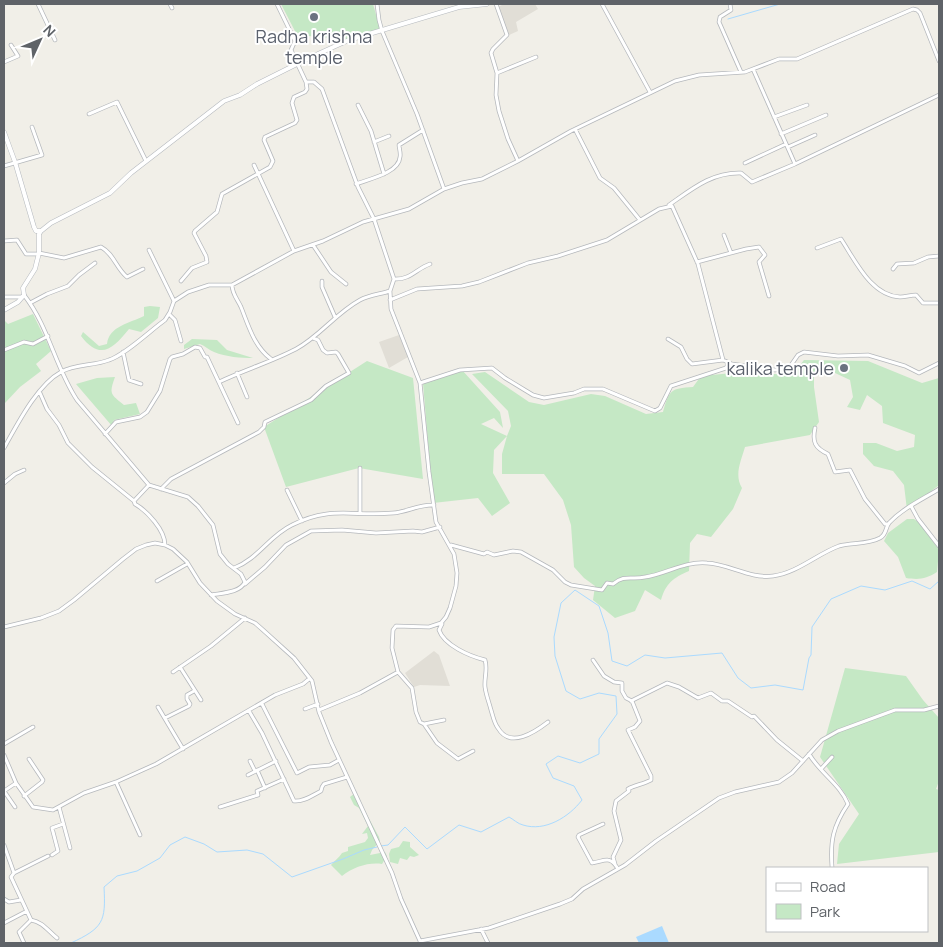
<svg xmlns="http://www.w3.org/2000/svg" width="943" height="947" font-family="Manrope,sans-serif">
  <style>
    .education { fill: #e1ded6 }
    .green { fill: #c5e8c5 }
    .water { fill: #aadaff }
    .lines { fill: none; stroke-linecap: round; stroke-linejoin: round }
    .stream { stroke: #aadaff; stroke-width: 1 }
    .street-casing { stroke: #b5b8bc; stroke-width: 4.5 }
    .secondary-casing { stroke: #b6babf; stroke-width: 5 }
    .street { stroke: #fff; stroke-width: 3 }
    .secondary { stroke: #fff; stroke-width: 4 }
    .worship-dot { fill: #6b7280; stroke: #fff; stroke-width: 2 }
    .labels { text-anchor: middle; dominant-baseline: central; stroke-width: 4; stroke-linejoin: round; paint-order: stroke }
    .worship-label { font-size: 18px; fill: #5b616d; stroke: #fff }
  </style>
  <rect width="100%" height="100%" fill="#f1efe8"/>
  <path class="education" d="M504 4H535L538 9 516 22 518 31 509 35 498 7Z
    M399 335 408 357 389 368 379 342Z
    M434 651 439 655 450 686 420 685 414 687 405 673Z"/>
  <path class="green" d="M281 4H373L381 32 354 40 297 35Z
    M150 306 160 307 158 318 141 332 129 329C113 349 100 361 81 336L83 332 99 346 107 344C109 326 130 323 144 316V307Z
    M33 314 51 351 36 364 41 371 20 387 5 403 4 402V320L8 324Z
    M192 339 217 340 227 350 253 358C241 358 226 357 214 352 209 350 205 346 200 344L184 349V345Z
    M804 360 868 361 922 383 939 378V485L907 510 904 485 893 471 874 466 863 454V443H876L897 451 914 447 915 435 883 423 882 406 867 395 860 410 847 407 853 397 850 380 835 373 814 376V387L819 422 810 435 745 447C741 461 734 475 742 488L733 509 711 537 697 534 690 543 689 571C673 578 666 583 661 600L645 590 635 611 615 618 593 600 595 586 584 578 574 567 571 525 563 500 544 474H502V454L507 436 494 450 493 473 510 503 492 516 478 498 433 503 423 383 462 370 500 412 503 428 494 418 481 424 507 436 511 426 508 411 472 374 485 372 529 402 544 405 591 394 605 396 646 414 663 412C669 391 670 388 693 387L701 376 743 372 792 375Z
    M367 361 413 378 423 479 359 468 286 487 264 427Z
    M115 377C109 394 110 394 124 405L136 403 140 414 114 420 112 426 76 384 97 378Z
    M907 519H914L921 524 939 550 937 572C926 579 919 580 906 578L898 557 884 541 888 533Z
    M845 668 906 676 923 700 939 718V781L936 789 939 790V852L837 864 839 844 859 814 820 757Z
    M355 793 379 837 380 841 372 850 370 855 385 852 387 856 382 864C369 862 353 867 342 876L331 865C335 860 339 858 342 853L348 851V847L365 842 368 838 367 833 362 834 368 826 359 808 354 805 350 797Z
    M403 841 410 842V847L419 855 414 857 410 856 407 860 400 858 398 864 390 862 389 854 391 849 399 847Z"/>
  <path class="water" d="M662 926 669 943H639L636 937Z"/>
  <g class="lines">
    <path class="stream" d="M728 19 780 4
      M381 846 388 845 405 827 427 849 459 825 481 832 509 817C513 819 518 824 523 825 545 832 569 817 582 800L574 786 553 778 546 764 558 756 580 763 599 754V739L617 714 616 696 599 693 580 699 566 691 555 656 554 637 561 603 575 590 599 606 608 633 612 661 627 666 645 655 665 658 722 653 738 678 751 688 775 685 803 690 809 658 811 655 812 627 831 599 861 586 885 590 912 581 930 589 939 581
      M71 943C103 928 106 922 104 887L117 876 137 871 160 858 170 845 185 837 204 844 217 852 247 850 263 854 292 877 343 859 364 850 377 847"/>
    <defs>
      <path id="street" d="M38 4 55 40
        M170 4 172 8
        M377 4 379 20 382 31 417 114 444 189
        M496 4 507 35 493 49 491 53 497 73 496 95 499 111 508 139 518 161
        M602 4 650 92
        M730 4 731 10 720 17 719 22 741 72
        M4 62 18 56 11 45
        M753 69 795 164
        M497 73 536 57
        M306 82H314L322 89 358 187 374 219 394 279 390 291 391 309 420 383 429 472 436 522 454 554 457 573 456 586 450 608 446 617 441 623 429 627 396 626 393 630 392 648 398 672 360 693 319 710
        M358 105 371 131 384 174
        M89 114 117 102 146 161
        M774 117 807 105
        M575 129 600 178 614 188 640 220
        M781 134 826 115
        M374 142 389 136
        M788 147 815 135
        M745 163 786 144
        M254 165 294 251
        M4 166 42 155 32 127
        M356 184C369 179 399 173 400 157 401 153 399 148 399 145L423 130
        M669 205C692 189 712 172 741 173L752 182 795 164 939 95
        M724 235 731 253
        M4 241 17 240 26 254H39
        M313 245 331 272 346 284
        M817 248 841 239C855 260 871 296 900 297 905 297 911 295 916 295L923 303H939
        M149 250 174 301
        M39 253 64 258 101 247C114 254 116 268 127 277L143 269
        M697 262 746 249 759 247 765 255 759 262 769 296
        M893 269 897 264 914 263 928 257 939 256
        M394 279C410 280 416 269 430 264
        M181 281 192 268 207 262 206 256 194 233 195 231 217 212 222 194 270 167 273 161 264 140 265 137 295 123 297 120 292 103 294 97 305 92 307 89 306 82 291 50 295 41 277 4
        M322 281V287L335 317
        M232 285C232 294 238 300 241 307 249 327 254 346 271 359
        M24 295C49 327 55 367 77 400L149 485 188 497 198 506 213 525 220 554 228 564 241 574 245 582C240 593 221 593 211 595
        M4 297H22
        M390 300 417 289 462 286 479 282 528 263 558 256 607 240 659 209 672 206 698 264 723 360 732 364 775 370 789 368 798 355 804 352 838 356 868 355 905 366 919 373 939 363
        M30 303 47 294 68 286 79 275 95 263
        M169 314 175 320 181 341
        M668 339 681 347 687 359 692 364 723 360
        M4 350 24 342 33 344 48 336
        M123 352 129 380 141 384
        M237 373 247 397
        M219 382C244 370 271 362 296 349 320 336 336 313 360 300 369 295 381 294 390 291
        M420 383 460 370 492 368 505 378 533 395 544 398 574 393 584 389H603L655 411 660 408 671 386 726 368 729 363
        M40 393 47 409 59 425 68 443 92 467 134 501 149 485
        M815 428C812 442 815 448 828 454L835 472 850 470 865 499 885 524H887
        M105 434 116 422 140 417 147 412 160 391 170 359 172 357 183 354 195 347 200 348 205 357H207L238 423
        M4 448C17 425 37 385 61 372 75 364 94 366 109 360 125 355 151 330 165 320L170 312 174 301 188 292 209 285H232L294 251 323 241 363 222 409 209 444 189 462 183 482 179 518 161 571 131 675 81 699 75 745 72 779 59H797L913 9 917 10 920 13 939 61
        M4 483 15 474 24 470
        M161 489 171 479 259 432 264 427 265 422 311 400 326 386 349 373 338 354 336 352 327 353 323 350 318 340 313 338
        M287 490 302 521
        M134 501 135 504C147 511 165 530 165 545
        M911 506 918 519 939 546
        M360 513V468
        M451 545 484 554 487 552 494 555 513 551 521 552 553 570 565 582 571 585 602 590 607 583 613 584C625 574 631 580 645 577 666 574 684 561 707 563 729 564 750 579 773 576 797 573 817 554 839 546 852 542 867 545 880 538 887 534 885 528 889 523 903 508 923 499 939 489
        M234 568C258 559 269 536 292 525 331 505 354 517 393 513 407 512 420 504 434 505
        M157 581 187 564V562
        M245 584 265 567 286 545 311 531 342 530 376 533 413 531 422 532 440 527
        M442 624 439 630C444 645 469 656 485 660 488 669 484 678 485 687 486 695 489 702 491 710 493 716 494 723 498 728 510 749 535 732 548 722
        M4 627 41 618 59 611 74 600 123 559 136 549 146 545 155 543 165 545 173 549 187 562 200 583 217 601 235 614 255 623 263 630 294 658 312 681 319 712 331 742 392 873 401 899 420 941
        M593 660 604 676 614 682 622 683V691L626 698 632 701 640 721 635 727 628 730 651 776V780C644 784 635 785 628 789L629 791 616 801 614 811 621 840 613 857 615 864
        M180 667 201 700
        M173 672 211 646 245 618
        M398 672 412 688 416 712 420 722 424 724 437 743 458 759 473 751
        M631 701 667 683 679 687 698 698 711 693 722 701H728L752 717 754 716 777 740 803 761
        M262 704 297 773 309 767 330 765 339 760
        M158 707 183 749
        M305 709 318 704
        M249 711 262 733 294 801C304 802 313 795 321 791L322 787 324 784 347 777
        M165 718 189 706 190 704 187 699V695L194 691
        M424 724 444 720
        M4 744 33 727
        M809 754C820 773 840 784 848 804 833 826 830 841 832 867
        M4 755 16 783 33 807 53 810 84 793 116 782 156 764 275 695 303 684 309 679
        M250 761 255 771
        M821 769 832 757
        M257 770 265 788
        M248 775 276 761
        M116 782 140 835
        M24 796 42 782 43 780 29 759
        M15 807 4 791 16 783
        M59 807 70 848
        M220 807 258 795 257 791 284 779
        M603 824 579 835 578 837 592 863C605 861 610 855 618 869
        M4 845 14 873 11 877 31 920 19 932 24 943
        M52 855 58 851 52 828 63 824
        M14 873 48 856
        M4 899 9 902 21 900
        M31 920C43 922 48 931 57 938
        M4 923 27 911
        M481 929 488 943
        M420 943V941L489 928 560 904 572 899 583 889 625 865 656 841 719 798 735 792 779 782 792 773 822 740 838 731 895 710H924L939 706"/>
      <path id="secondary" d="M4 132 15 162 34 227 36 231H41
        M4 310 18 302 24 295 23 288 35 269 39 253V234L41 231 51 223 110 193 131 173 224 101 240 95 257 84 309 58 349 40 459 7 487 4"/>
    </defs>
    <use href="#street" class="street-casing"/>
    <use href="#secondary" class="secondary-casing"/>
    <use href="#street" class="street"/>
    <use href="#secondary" class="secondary"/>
  </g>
  <g class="worship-dot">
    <circle cx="314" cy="17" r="5"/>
    <circle cx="844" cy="368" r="5"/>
  </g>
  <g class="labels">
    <g class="worship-label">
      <text x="314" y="36">Radha krishna<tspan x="314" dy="21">temple</tspan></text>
      <text x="834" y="368" text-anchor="end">kalika temple</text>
    </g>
  </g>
  <rect width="943" height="947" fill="none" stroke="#5f6368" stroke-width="10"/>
  <rect x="766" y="867" width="162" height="65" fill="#ffffff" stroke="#bfc1c3"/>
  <rect x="776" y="883" width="25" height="8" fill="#ffffff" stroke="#bfc1c3"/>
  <text x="810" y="892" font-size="15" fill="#5f6368">Road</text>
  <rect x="776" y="904" width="25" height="15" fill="#c5e8c5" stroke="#bfc1c3"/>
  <text x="810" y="917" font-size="15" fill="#5f6368">Park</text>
  <g transform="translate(40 40) rotate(46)" stroke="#ffffff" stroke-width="4" paint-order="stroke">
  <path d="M0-4L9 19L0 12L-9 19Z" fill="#5f6368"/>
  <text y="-8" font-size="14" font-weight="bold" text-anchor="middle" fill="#5f6368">N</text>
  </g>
</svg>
